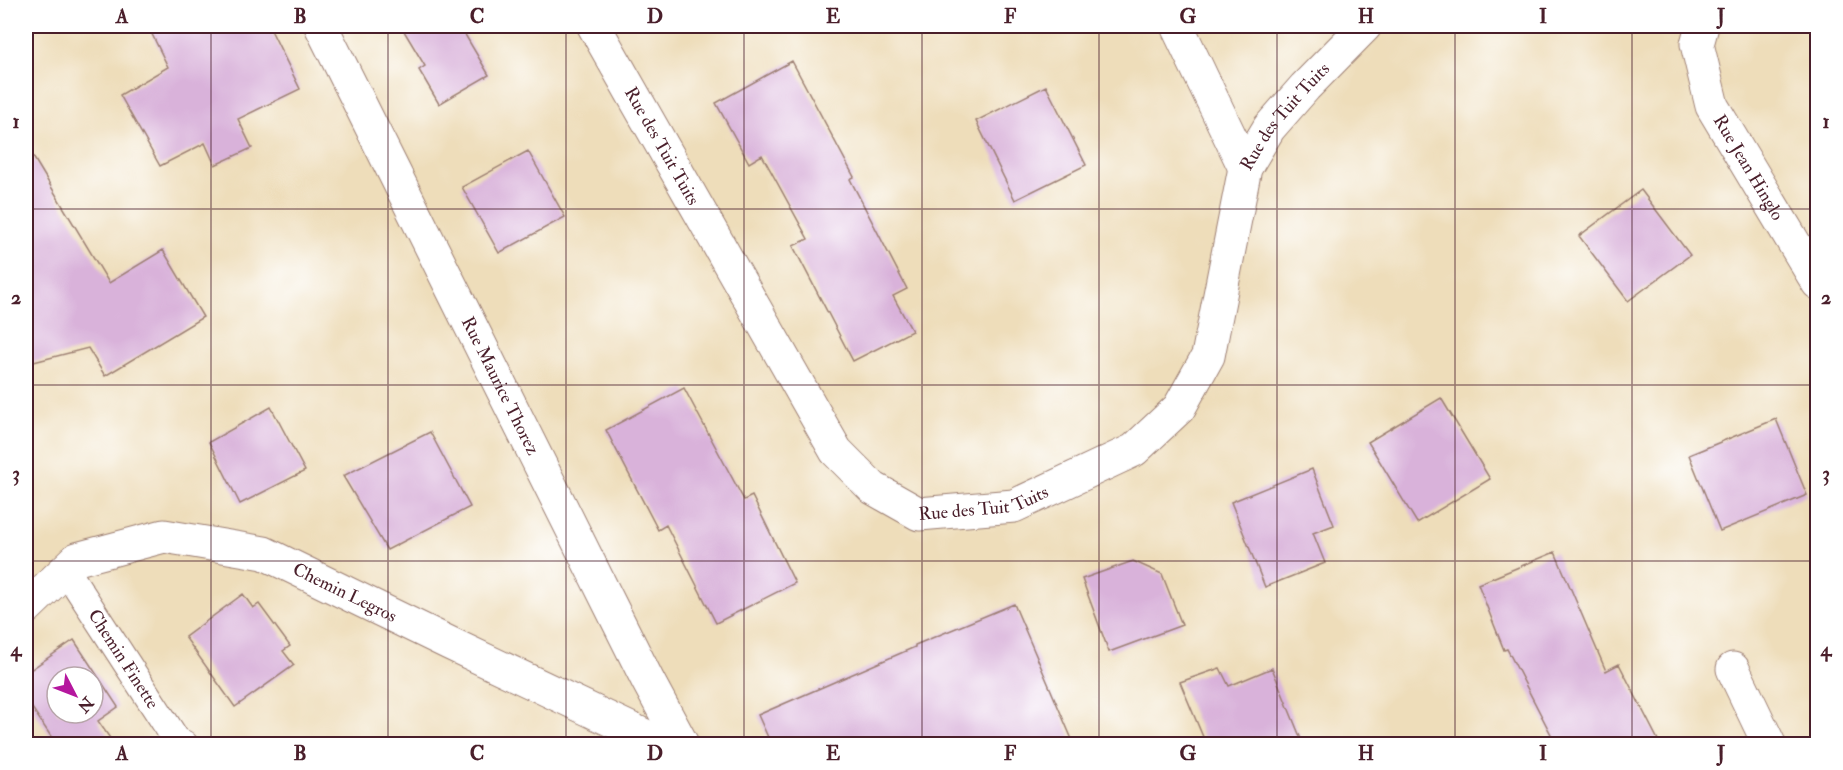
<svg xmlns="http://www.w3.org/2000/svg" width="1843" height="770" font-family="'IM FELL Double Pica',serif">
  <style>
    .building { fill: #d9b2da; fill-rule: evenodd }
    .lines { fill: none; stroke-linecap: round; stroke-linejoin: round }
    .service-casing { stroke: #9c7e72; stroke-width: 29 }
    .minor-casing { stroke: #9c7e72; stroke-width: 35 }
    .tertiary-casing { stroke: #9c7e72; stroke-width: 35 }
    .service { stroke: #fff; stroke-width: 27 }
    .minor { stroke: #fff; stroke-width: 33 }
    .tertiary { stroke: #fff; stroke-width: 33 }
    .grid { fill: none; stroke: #4a1f2b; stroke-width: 1.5; stroke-opacity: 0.55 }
    .labels { text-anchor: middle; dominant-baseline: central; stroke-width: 4.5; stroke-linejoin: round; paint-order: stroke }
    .street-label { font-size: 18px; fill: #4a1f2b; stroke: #fff }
    .neatline { fill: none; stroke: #4a1f2b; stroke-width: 2 }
    .grid-label { font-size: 20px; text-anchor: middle; font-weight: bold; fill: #4a1f2b }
  </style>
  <rect width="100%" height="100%" fill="#fff"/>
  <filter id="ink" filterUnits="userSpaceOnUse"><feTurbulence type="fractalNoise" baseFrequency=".0167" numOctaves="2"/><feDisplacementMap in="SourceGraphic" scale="12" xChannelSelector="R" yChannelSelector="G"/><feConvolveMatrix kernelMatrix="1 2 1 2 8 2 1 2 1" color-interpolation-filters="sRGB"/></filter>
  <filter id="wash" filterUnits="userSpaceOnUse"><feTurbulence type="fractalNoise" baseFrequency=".008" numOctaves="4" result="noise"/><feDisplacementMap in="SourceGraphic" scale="24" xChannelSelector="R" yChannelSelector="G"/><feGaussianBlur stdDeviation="1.35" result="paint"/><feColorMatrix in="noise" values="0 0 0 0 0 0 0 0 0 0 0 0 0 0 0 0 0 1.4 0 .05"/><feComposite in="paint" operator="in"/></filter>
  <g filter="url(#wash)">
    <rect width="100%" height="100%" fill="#eeddba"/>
    <g id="blocks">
      <path class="building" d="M148 26H269L300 89 238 119 252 148 215 165 205 143 160 166 120 95 168 67Z
        M401 26H460L489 75 439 104 419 70 425 66Z
        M792 61 854 177 850 179 907 289 893 296 912 331 853 361 793 246 808 239 762 155 749 163 716 103Z
        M1046 86 1086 165 1015 200 976 121Z
        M26 145 109 283 163 250 203 317 105 376 88 348 26 364Z
        M528 151 565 217 499 253 462 187Z
        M1641 190 1690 255 1628 301 1579 236Z
        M684 388 744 500 752 496 795 583 716 623 666 525 658 530 606 430Z
        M1441 398 1490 479 1417 523 1368 442Z
        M271 407 305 471 240 504 209 442Z
        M1776 419 1807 495 1720 531 1689 455Z
        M430 432 470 507 387 550 343 476Z
        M1312 469 1334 525 1313 533 1325 563 1265 587 1231 502Z
        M1555 552 1606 671 1619 664 1660 744H1556L1507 649 1504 650 1478 584Z
        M1133 561 1162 574 1182 625 1109 652 1082 579Z
        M243 594 253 608 259 604 290 646 283 651 294 665 235 707 185 637Z
        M1014 604 1074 744H771L758 715 915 647V645Z
        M74 640 118 707 98 721 114 744H56L26 699V673ZM57 677H93V713H57Z
        M1220 668 1229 686 1272 668 1303 744H1206L1180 682Z"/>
    </g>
  </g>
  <g filter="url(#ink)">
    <use href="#blocks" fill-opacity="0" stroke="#9c7e72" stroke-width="1.5"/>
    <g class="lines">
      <defs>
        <g id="service">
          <path id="s1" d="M66 570 177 741 184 744"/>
        </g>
        <g id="minor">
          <path id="s2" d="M594 26 836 451 873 488 919 514 1014 506 1134 450 1179 408 1208 356 1245 168 1269 128 1305 87 1365 26"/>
          <path d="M1177 26 1245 168"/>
          <path id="s3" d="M1702 26 1697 44 1712 106 1818 283"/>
          <path id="s4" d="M26 608 77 559 164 536 264 553 449 643 662 744"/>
          <path d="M1733 669 1769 744"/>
        </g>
        <g id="tertiary">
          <path id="s5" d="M321 26 648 681 682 744"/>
        </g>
      </defs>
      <use href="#service" class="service-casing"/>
      <use href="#minor" class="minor-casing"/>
      <use href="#tertiary" class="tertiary-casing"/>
      <use href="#service" class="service"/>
      <use href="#minor" class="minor"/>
      <use href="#tertiary" class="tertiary"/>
    </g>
  </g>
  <path class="grid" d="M211 26V744M388 26V744M566 26V744M744 26V744M922 26V744M1099 26V744M1277 26V744M1455 26V744M1632 26V744M26 209H1818M26 385H1818M26 561H1818"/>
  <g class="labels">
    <g class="street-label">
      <text stroke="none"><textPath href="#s2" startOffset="1200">Rue des Tuit Tuits</textPath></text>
      <text stroke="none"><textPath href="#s2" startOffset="138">Rue des Tuit Tuits</textPath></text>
      <text stroke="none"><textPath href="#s3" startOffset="154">Rue Jean Hinglo</textPath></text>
      <text stroke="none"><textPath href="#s5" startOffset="402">Rue Maurice Thorez</textPath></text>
      <text stroke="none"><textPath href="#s2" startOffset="660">Rue des Tuit Tuits</textPath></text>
      <text stroke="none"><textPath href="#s4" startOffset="352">Chemin Legros</textPath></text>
      <text stroke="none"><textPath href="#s1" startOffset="106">Chemin Finette</textPath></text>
    </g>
  </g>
  <rect width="1843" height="770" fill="none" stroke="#fff" stroke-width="66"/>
  <g transform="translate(75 695) rotate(132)"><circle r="28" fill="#ffffff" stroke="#b7a5aa" stroke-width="1.5"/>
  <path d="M0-4.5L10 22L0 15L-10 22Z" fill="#b5179e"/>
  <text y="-9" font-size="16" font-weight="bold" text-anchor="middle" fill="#4a1f2b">N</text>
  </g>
  <rect x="33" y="33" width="1777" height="704" class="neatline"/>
  <g class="grid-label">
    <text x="122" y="23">A</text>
    <text x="300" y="23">B</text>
    <text x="477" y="23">C</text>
    <text x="655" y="23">D</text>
    <text x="833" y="23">E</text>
    <text x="1010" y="23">F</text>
    <text x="1188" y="23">G</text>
    <text x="1366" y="23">H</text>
    <text x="1543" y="23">I</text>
    <text x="1721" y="23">J</text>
    <text x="16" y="128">1</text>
    <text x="1826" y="128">1</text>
    <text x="16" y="304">2</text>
    <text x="1826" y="304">2</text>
    <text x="16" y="480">3</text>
    <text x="1826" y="480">3</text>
    <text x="16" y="656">4</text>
    <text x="1826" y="656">4</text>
    <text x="122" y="760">A</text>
    <text x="300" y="760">B</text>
    <text x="477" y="760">C</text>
    <text x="655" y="760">D</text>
    <text x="833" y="760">E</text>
    <text x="1010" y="760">F</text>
    <text x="1188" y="760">G</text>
    <text x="1366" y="760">H</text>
    <text x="1543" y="760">I</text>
    <text x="1721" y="760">J</text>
  </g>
</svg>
